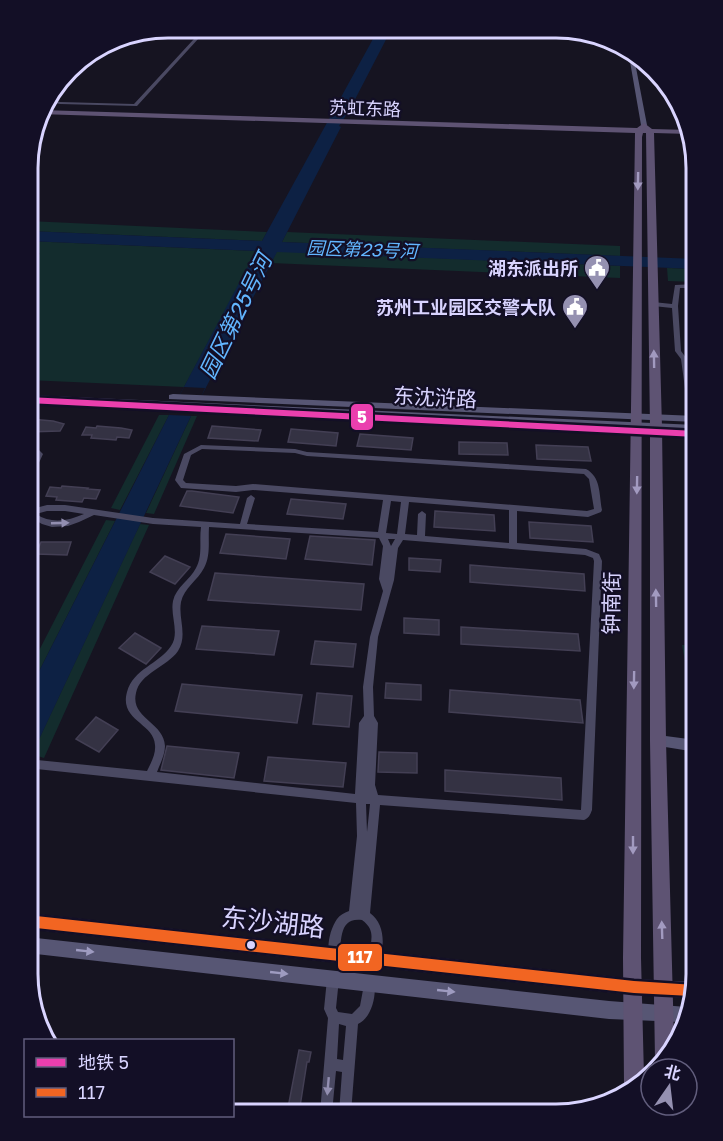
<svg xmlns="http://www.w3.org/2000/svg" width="723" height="1141" font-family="'Golos Text','Noto Sans SC',sans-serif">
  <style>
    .green { fill: #132c2d }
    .water { fill: #0d2144 }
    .pier { fill: #161421 }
    .building { fill: #343243; stroke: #433f54; stroke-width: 1.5 }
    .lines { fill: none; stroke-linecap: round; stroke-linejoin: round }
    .street { fill: #4a4962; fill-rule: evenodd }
    .secondary { fill: #575674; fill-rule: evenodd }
    .primary { fill: #5e5373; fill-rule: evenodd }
    .bus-1-casing { stroke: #130f26; stroke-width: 5 }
    .bus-1 { fill: #f26522; fill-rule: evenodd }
    .metro-1-casing { stroke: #130f26; stroke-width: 5 }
    .metro-1 { fill: #ea3fae; fill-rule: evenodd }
    .oneway { fill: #a29ac0 }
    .oneway2 { fill: #928eb0 }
    .oneway3 { fill: #9e9bc0 }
    .bus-dot { fill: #d9d4ff; stroke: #130f26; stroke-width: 2 }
    .labels { text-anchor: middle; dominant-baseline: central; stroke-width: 4.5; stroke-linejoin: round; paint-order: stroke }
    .far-street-label { font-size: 18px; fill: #d9d4ff; stroke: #130f26 }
    .far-water-label { font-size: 18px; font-style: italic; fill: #62b6ff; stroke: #130f26 }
    .far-poi-label { font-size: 18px; font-weight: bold; fill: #d9d4ff; stroke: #130f26; text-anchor: end }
    .street-label { font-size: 21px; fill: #d9d4ff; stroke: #130f26 }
    .water-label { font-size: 22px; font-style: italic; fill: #62b6ff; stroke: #130f26 }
    .near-street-label { font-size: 26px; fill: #d9d4ff; stroke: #130f26 }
    .rim { fill: none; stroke: #d9d4ff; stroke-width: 3 }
    .line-badge { stroke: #130f26; stroke-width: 2 }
    .badge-label { font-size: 16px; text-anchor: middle; font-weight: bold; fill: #fff }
  </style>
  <rect width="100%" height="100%" fill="#161421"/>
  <path class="green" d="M28 221 267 232 262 241 28 231Z
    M287 232 620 246V256L282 242Z
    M28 241 257 251 184 387 28 380V274L40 253 28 252Z
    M277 251 620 266V278L271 263Z
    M667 268 696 269V282L668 281Z
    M159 415H169L120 510 111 508Z
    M191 416H197L154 514 146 513Z
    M106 520 115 521 27 695V674Z
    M140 524 149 525 44 758 32 754Z
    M689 616H696V722L682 645H695Z"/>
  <path class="water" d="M379 28H392L349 111 339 126 341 127 282 242 696 259V269L277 252 191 416 27 765V695L169 415 256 251 28 241V231L262 241Z"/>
  <path class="pier" d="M184 387 205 388 193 416 169 415Z"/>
  <path class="building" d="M30 419 53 421 64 424 60 431 28 432Z
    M97 426 121 428 132 430 129 438 117 437 116 440 91 438 92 435H82L86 427 96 428Z
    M212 426 261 430 258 441 208 438Z
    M291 429 338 433 336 446 288 442Z
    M360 434 413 438 411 450 357 446Z
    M459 442 507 443 508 455 459 454Z
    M536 445 588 447 591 461 537 459Z
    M62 486 88 488 87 489 100 490 96 499 84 498 82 502 56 500 57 497 46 496 50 487 61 488Z
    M187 491H192L239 497 233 513 180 506Z
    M291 499 346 504 343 519 287 514Z
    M435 511 494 515 495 531 434 527Z
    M529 522 591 526 593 542 530 538Z
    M226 534 290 539 286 559 220 553Z
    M310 536 375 540 372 565 305 559Z
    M41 542H71L67 555 36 554Z
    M165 556 190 567 175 584 150 572Z
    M409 558 441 560 440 572 409 570Z
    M470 565 584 574 585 591 470 582Z
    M215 573 364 584 361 610 208 600Z
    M404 618 439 620V635L404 633Z
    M202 626 279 631 274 655 196 649Z
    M461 627 578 634 580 651 461 644Z
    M135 633 161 648 146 664 119 648Z
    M315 641 356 644 353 667 311 664Z
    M386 683 421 685V700L385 698Z
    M182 684 302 695 297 723 175 711Z
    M450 690 580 700 583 723 449 712Z
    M317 693 352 696 349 727 313 724Z
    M96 717 118 730 99 752 76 739Z
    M167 746 239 753 234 778 161 770Z
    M379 752 417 753V773L378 772Z
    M268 757 346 763 343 787 264 781Z
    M445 770 561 778 562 800 445 791Z
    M299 1050 311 1052 309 1062H307L299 1113H287Z"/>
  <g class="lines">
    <path class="street" d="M205 27H209L137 106 60 104 44 101 46 99 60 102 134 104Z
      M696 284V288H680L678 306 681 351 687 359 692 395 696 398V404L686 396 681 359 675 351 672 308 653 306 650 304 653 302 672 304 675 285Z
      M28 442H31L43 454 32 478 28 481V471L35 455 28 448Z
      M201 445 295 449 307 452 586 469C601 477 599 494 602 510L601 512 588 517 517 511V543L586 549 599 554 602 561 592 810C590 815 589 818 584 820L380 805 370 913C385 924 385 945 379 962L375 964 371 962C366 946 380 933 362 920 337 917 343 943 338 958L334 960 330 958C326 947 330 929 337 919 340 915 344 913 349 911L357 836 356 803 27 768V759L147 771C151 763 156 754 155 745 154 723 119 721 127 692 133 669 159 664 171 646 180 633 170 616 173 601 176 587 190 580 196 568 203 555 199 541 201 527L153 524 94 515 79 522 68 526 52 527 42 524 28 516V510L47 505H65L153 518 240 524 247 498 251 495 255 498 247 524 378 532 383 500 253 490 236 492 181 488 175 480 184 454ZM202 449 295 453 307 456 584 474 589 479 594 509 587 511 253 484 236 486 186 483 183 480 191 455ZM391 501 401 502 397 534 386 533ZM409 502 509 510V543L425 536 426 514 422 511 418 514 417 535 405 534ZM47 511H65L84 514C68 521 51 524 36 514ZM209 527 379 538 383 546 379 579 383 591 370 637 363 687 364 716 359 723 355 794 157 772C160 764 165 755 165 746 164 722 130 718 136 693 140 673 167 667 178 651 188 635 178 619 181 602 184 588 198 580 204 568 211 555 208 541 209 527ZM388 539H395L391 546ZM403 540 585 555 593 558 594 561 581 810 378 795 375 785 378 723 374 716 373 687 378 637 394 580 398 548ZM366 804H370L367 832Z
      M333 973 337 975 339 979 336 1008 338 1012 352 1014 360 1006 365 979 369 977 373 979C378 992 372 1018 358 1024L351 1113H339L342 1072 336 1071 332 1113H320L328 1018 324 1009 327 979 329 975ZM339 1024 346 1026 343 1060 337 1059Z"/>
    <path class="secondary" d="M628 50 633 52 647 125 644 127 641 125Z
      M173 394 696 416V422L169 399V395Z
      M28 395 696 425V431L28 401Z
      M658 735 696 740V752L653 745 651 741 653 737Z
      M27 913 634 979 693 982 696 983 690 998 634 995 27 929Z
      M27 937 609 1001 687 1007 681 1022 609 1019 27 953Z"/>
    <path class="primary" d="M40 110 637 128 644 123 652 129 689 130V134L654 133 662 427 666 741 674 1040 667 1059 658 1066 655 1060 650 741V427L646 133H643L642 137 641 958 644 1077 626 1090 624 1084 623 958 635 133 39 114Z"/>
    <defs>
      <path id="bus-1" d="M27 915 634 981 695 985 691 996 634 993 27 927Z"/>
    </defs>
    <use href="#bus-1" class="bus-1-casing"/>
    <use href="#bus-1" class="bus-1"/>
    <defs>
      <path id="metro-1" d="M28 397 696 431V437L28 403Z"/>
    </defs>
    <use href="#metro-1" class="metro-1-casing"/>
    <use href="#metro-1" class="metro-1"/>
  </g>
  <defs><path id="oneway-solid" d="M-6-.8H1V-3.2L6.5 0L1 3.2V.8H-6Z" transform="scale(1.5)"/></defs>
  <g class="oneway">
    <use href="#oneway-solid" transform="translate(638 181) rotate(91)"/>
    <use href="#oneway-solid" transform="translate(654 359) rotate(-91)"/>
    <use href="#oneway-solid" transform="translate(637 485) rotate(91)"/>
    <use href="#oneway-solid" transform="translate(656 598) rotate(-91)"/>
    <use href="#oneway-solid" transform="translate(634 680) rotate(91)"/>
    <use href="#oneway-solid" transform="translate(633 845) rotate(90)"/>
    <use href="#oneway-solid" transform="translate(662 930) rotate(-92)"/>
  </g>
  <g class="oneway2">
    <use href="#oneway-solid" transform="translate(60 523) rotate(-2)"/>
    <use href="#oneway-solid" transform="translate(328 1086) rotate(95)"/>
  </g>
  <g class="oneway3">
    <use href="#oneway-solid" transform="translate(85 951) rotate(6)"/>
    <use href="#oneway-solid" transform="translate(279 973) rotate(6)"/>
    <use href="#oneway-solid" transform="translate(446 991) rotate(6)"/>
  </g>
  <defs>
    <symbol id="civic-pin" viewBox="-11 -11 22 30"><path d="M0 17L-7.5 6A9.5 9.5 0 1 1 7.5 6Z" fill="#9591b1" stroke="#130f26"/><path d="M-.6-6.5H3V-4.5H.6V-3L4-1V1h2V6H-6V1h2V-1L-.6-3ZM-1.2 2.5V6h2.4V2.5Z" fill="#fff"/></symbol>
  </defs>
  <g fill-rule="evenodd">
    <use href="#civic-pin" x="582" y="253" width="30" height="40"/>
    <use href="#civic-pin" x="560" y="292" width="30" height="40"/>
  </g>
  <circle class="bus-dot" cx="251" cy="945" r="5"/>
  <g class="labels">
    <g class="far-street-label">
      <text transform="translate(365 108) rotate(2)">苏虹东路</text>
    </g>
    <g class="far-water-label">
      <text transform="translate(362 249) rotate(2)">园区第23号河</text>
    </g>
    <g class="far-poi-label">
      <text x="578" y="268">湖东派出所</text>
      <text x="556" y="307">苏州工业园区交警大队</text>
    </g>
    <g class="street-label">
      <text transform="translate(435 397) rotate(3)">东沈浒路</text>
      <text transform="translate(611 603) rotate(-89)">钟南街</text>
    </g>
    <g class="water-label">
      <text transform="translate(235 316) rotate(-64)">园区第25号河</text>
    </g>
    <g class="near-street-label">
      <text transform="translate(273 922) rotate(6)">东沙湖路</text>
    </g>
  </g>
  <path d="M0 0H723V1141H0ZM168 38H556A130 130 0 0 1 686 168V974A130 130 0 0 1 556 1104H168A130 130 0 0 1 38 974V168A130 130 0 0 1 168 38Z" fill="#130f26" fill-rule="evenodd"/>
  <path class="rim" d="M168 38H556A130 130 0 0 1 686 168V974A130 130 0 0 1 556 1104H168A130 130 0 0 1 38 974V168A130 130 0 0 1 168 38Z"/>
  <g class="line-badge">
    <rect x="350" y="403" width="24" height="28" rx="6" fill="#ea3fae"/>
    <rect x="337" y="943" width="46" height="29" rx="6" fill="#f26522"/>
  </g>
  <g class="badge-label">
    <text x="362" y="423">5</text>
    <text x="360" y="963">117</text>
  </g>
  <rect x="24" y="1039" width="210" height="78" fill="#130f26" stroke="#625e7d" stroke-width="1.5"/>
  <rect x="36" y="1058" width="30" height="9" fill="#ea3fae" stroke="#625e7d" stroke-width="1.5"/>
  <text x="78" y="1069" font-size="18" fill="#d9d4ff">地铁 5</text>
  <rect x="36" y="1088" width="30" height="9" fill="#f26522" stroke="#625e7d" stroke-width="1.5"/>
  <text x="78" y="1099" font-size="18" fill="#d9d4ff">117</text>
  <g transform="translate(669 1087) rotate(14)"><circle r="28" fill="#130f26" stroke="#625e7d" stroke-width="1.5"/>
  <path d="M0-4.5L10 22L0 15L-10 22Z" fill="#9591b1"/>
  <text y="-9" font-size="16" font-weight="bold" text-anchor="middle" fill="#d9d4ff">北</text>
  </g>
</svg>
